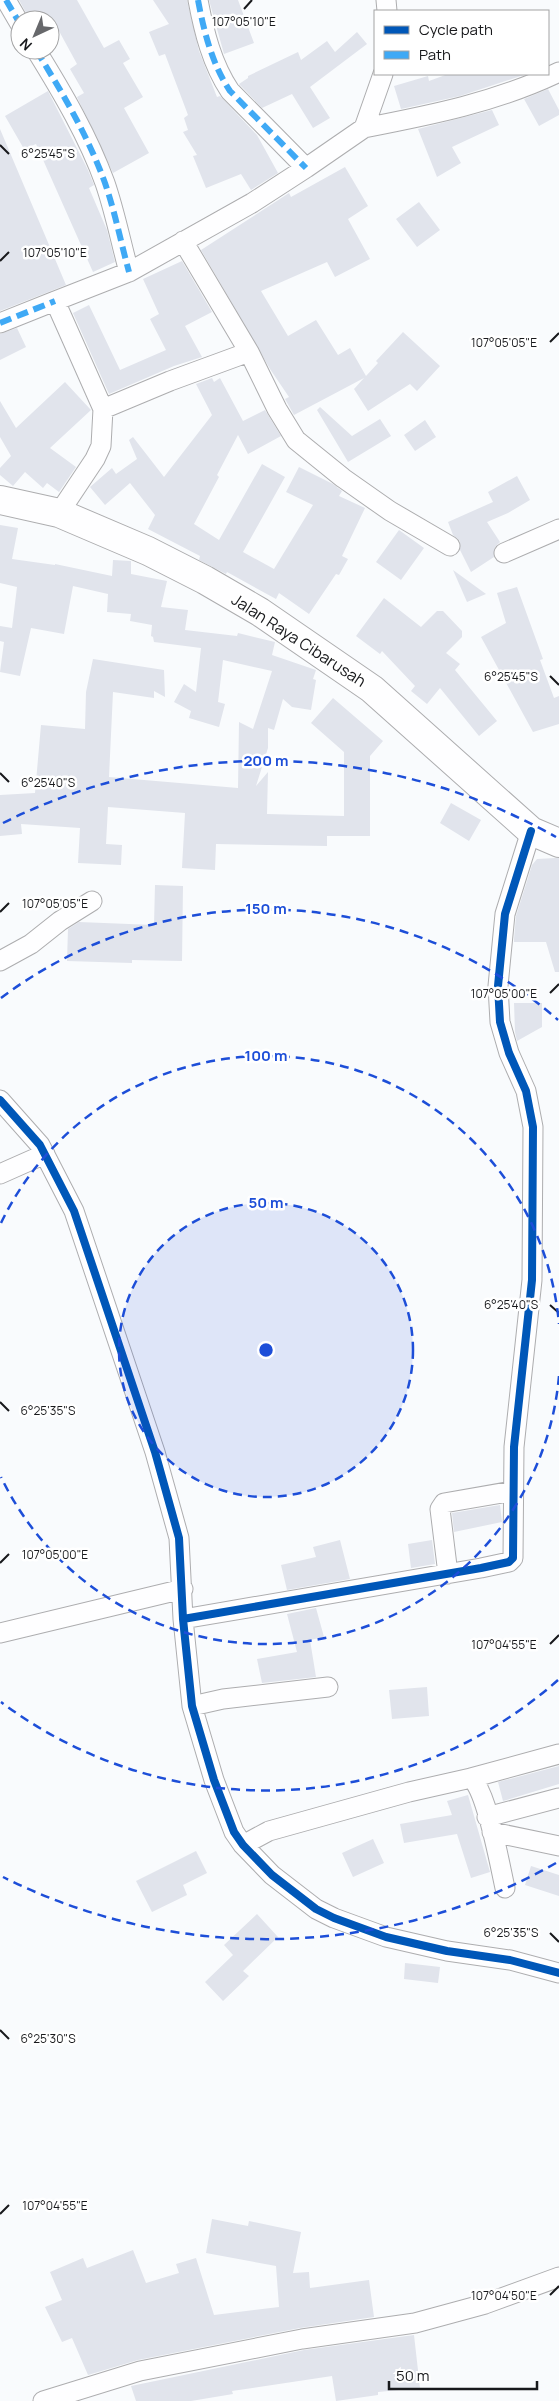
<svg xmlns="http://www.w3.org/2000/svg" width="559" height="2401" font-family="Manrope,sans-serif">
  <style>
    .building { fill: #e1e4ec }
    .lines { fill: none; stroke-linecap: round; stroke-linejoin: round }
    .minor-casing { stroke: #adadaf; stroke-width: 21 }
    .primary-casing { stroke: #adadaf; stroke-width: 30 }
    .minor { stroke: #fefeff; stroke-width: 19 }
    .primary { stroke: #fefeff; stroke-width: 28 }
    .quiet { stroke: #3fa9f5; stroke-width: 6; stroke-dasharray: 12 6; stroke-linecap: butt }
    .cycleway-casing { stroke: #fff; stroke-width: 11 }
    .cycleway { stroke: #0057b8; stroke-width: 8 }
    .ticks { fill: none; stroke: #18191c; stroke-width: 2 }
    .ring { fill: none; stroke: #1d4ed8; stroke-width: 2.5; stroke-dasharray: 9 6 }
    .labels { text-anchor: middle; dominant-baseline: central; stroke-width: 5; stroke-linejoin: round; paint-order: stroke }
    .street-label { font-size: 16px; fill: #18191c; stroke: #fff }
    .ticks-label { font-size: 12px; text-anchor: middle; fill: #18191c; stroke: #fff; stroke-width: 5; stroke-linejoin: round; paint-order: stroke }
    .centre { fill: #1d4ed8; stroke: #fff; stroke-width: 2.5 }
    .ring-label { font-size: 15px; text-anchor: middle; font-weight: bold; fill: #1d4ed8; stroke: #fff; stroke-width: 5; stroke-linejoin: round; paint-order: stroke }
  </style>
  <rect width="100%" height="100%" fill="#f9fbfd"/>
  <path class="building" d="M19 0H77L104 48 119 40 130 59 123 63 143 97 124 108 149 153 113 173 77 97 84 93 70 69 77 64 53 20H30Z
    M153 0H187L199 51 217 97 220 96 257 135 278 173 251 190 241 174 206 188 193 156 197 155 183 132 188 130 184 118 188 115 165 54 159 56 149 32 169 24Z
    M209 0H238L254 43 224 54Z
    M357 32 367 44 310 87 330 118 313 128 292 94 262 108 239 84 248 78V76L298 52 301 60 327 41 335 52Z
    M448 74H527L460 96 401 109 394 86 428 76 429 81Z
    M548 89 559 110V115L539 126 524 99Z
    M48 91 88 170 94 185 89 188 107 230 115 262 93 272 36 144 24 149 5 116Z
    M492 110 499 125 452 147 461 163 437 177 418 129Z
    M0 129 66 285 0 311Z
    M345 167 368 206 348 219 370 259 335 277 327 262 261 291 288 336 316 320 338 355 350 348 366 376 378 363 376 361 403 332 440 366 417 391 410 384 368 411 354 389 364 378 294 415 285 399 289 397 270 369 201 250 289 193 291 197Z
    M419 202 440 230 417 247 396 219Z
    M182 261 212 312 185 326 202 357 174 366 109 394 73 313 89 305 120 370 166 350 150 319 159 314 143 279Z
    M17 328 26 347 0 360V334Z
    M212 378 214 382 220 378 243 421 265 410 281 436 248 454 238 435 217 475 219 477 194 524 219 540 262 464 285 477 243 552 274 569 313 505 286 492 299 467 333 484 342 491 339 496 365 508 342 556 348 559 339 575 336 574 309 614 279 593 276 599 227 572 226 574 199 560 200 556 148 529 155 515 130 483 105 505 90 487 112 468 116 474 137 459 129 440 133 437 164 477 212 415 196 384Z
    M65 382 91 410 50 448 76 467 59 492 47 483 43 488 25 472 13 486 0 475V468L11 456 0 437V401L16 428Z
    M320 407 352 436 380 419 391 436 348 462 317 410Z
    M425 420 436 437 415 451 404 435Z
    M517 476 530 500 508 513 487 522 500 542 495 547 494 557 471 572 460 550V541L453 535 448 522 493 502 488 492Z
    M0 525 18 528 12 559 55 565V564L112 576 113 560 131 561V574L167 581 161 607 188 610 185 630 237 636 238 633 275 642 272 655 316 670 313 679 316 680 311 710 292 707 283 699 274 730 268 728V748L256 786 268 772 267 814 344 816V752L311 723 333 698 383 741 370 756V836H327V846L216 844 215 870 182 868 185 813 108 807 106 844 122 845 121 865 78 863 80 828 21 824 22 834 0 836V795L35 793 41 725 85 729 86 692 93 659 164 670 165 697 154 691V698L113 692 109 777 238 788 239 722 253 729 272 671 223 660 218 702 225 704 219 727 189 718 191 711 174 702 184 684 196 692 201 648 154 642 153 637 151 636 152 625 130 621 131 614 107 612 108 594 73 586 64 634 31 628 20 676 0 672 4 642 0 641V626L12 628 17 587 0 583Z
    M399 530 424 548 401 580 376 562Z
    M453 570 486 594 467 602Z
    M517 587 543 659 540 660 554 698 559 696V724L533 732 481 637 506 623 497 593Z
    M384 598 421 627 437 611H443L462 631V637L446 653 460 664 455 670 497 721 479 736 440 688 427 704 411 691 415 686 382 651 380 654 356 636Z
    M451 803 481 820 469 841 440 823Z
    M555 858H559V972H555L546 942H514V939L516 916 532 865 537 859Z
    M155 885 183 886 182 961 132 960V963L67 961 68 929 79 922 154 925Z
    M514 1003H542V1027L517 1041 515 1032Z
    M500 1505 502 1522 454 1532 452 1513Z
    M340 1540 350 1579 287 1590 281 1565 316 1557 313 1547Z
    M432 1540 435 1564 411 1568 408 1544Z
    M316 1608 324 1637 310 1640 316 1677 262 1683 257 1659 297 1652 287 1614Z
    M427 1687 429 1716 392 1719 389 1690Z
    M559 1766V1784L503 1801 498 1782Z
    M468 1795 490 1872 471 1878 457 1834 404 1843 400 1824 452 1815 447 1801Z
    M373 1839 384 1863 353 1877 342 1853Z
    M196 1851 207 1873 183 1885 187 1895 152 1912 136 1881Z
    M531 1866 559 1875V1896L525 1885Z
    M257 1914 278 1937 243 1971 249 1976 223 2001 205 1982 233 1955 224 1945Z
    M405 1963 440 1967 438 1983 404 1979Z
    M212 2219 248 2226 249 2221 301 2232 293 2273 309 2272 310 2288 369 2280 374 2317 300 2328 138 2360 88 2375 72 2338 62 2342 45 2307 62 2300 50 2272 83 2258 87 2268 133 2250 146 2283 179 2273 176 2264 196 2258 214 2315 279 2307 276 2266 206 2253Z
    M414 2335 420 2388 378 2392V2395L336 2401 332 2376 232 2391 233 2394 191 2401H136L131 2386 304 2350Z"/>
  <g class="lines">
    <defs>
      <path id="minor" d="M6 0 20 24
        M198 0C204 32 212 64 230 91L306 168
        M386 0 387 11
        M36 50C62 92 88 136 105 183 115 212 121 243 129 272
        M364 128C431 115 497 102 559 72
        M183 241 249 352 277 409 296 440 343 478 390 511 450 546
        M0 323 55 301
        M103 409 170 381 249 352
        M59 513 95 459 101 446 103 409 55 301 129 272 252 203 306 168 364 128 383 74
        M504 553 559 529
        M0 961 31 944 60 921 92 901
        M0 1100 40 1145 74 1211 155 1452 179 1538 183 1619 192 1706 214 1780 234 1832 243 1845 272 1875 316 1909 334 1918 386 1937 447 1951 510 1960 559 1973
        M0 1174 45 1154
        M448 1574 440 1509 444 1503 513 1491
        M183 1619 481 1568 509 1562 513 1558 514 1447 532 1280 533 1127 526 1091 509 1053 500 1022 498 986 505 914 531 831
        M0 1633 183 1589
        M192 1706 223 1699 328 1687
        M471 1778 559 1754
        M487 1817 559 1798
        M492 1832 559 1846
        M243 1845 269 1831 409 1792 471 1778C487 1791 500 1866 505 1888
        M43 2401 140 2371 302 2339 415 2323 485 2304 559 2277"/>
      <path id="primary" d="M0 500 59 513 148 551 205 580 260 612 372 689 531 831 559 843"/>
    </defs>
    <use href="#minor" class="minor-casing"/>
    <use href="#primary" class="primary-casing"/>
    <use href="#minor" class="minor"/>
    <use href="#primary" class="primary"/>
    <path class="quiet" d="M6 0 20 24
      M198 0C204 32 212 64 230 91L306 168
      M36 50C62 92 88 136 105 183 115 212 121 243 129 272
      M0 323 55 301"/>
    <defs>
      <path id="cycleway" d="M0 1100 40 1145 74 1211 155 1452 179 1538 183 1619 192 1706 214 1780 234 1832 243 1845 272 1875 316 1909 334 1918 386 1937 447 1951 510 1960 559 1973
        M183 1619 481 1568 509 1562 513 1558 514 1447 532 1280 533 1127 526 1091 509 1053 500 1022 498 986 505 914 531 831"/>
    </defs>
    <use href="#cycleway" class="cycleway-casing"/>
    <use href="#cycleway" class="cycleway"/>
  </g>
  <path class="ticks" d="M244 9 252 0M0 145 9 154M0 261 9 252M550 342 559 333M550 676 559 685M0 773 9 782M0 912 9 903M550 993 559 984M550 1305 559 1313M0 1402 9 1411M0 1563 9 1554M550 1644 559 1635M550 1933 559 1942M0 2030 9 2039M0 2214 9 2205M550 2295 559 2286"/>
  <circle cx="266" cy="1350" r="147" fill="#1d4ed8" fill-opacity=".12"/>
  <g class="ring">
    <circle cx="266" cy="1350" r="147"/>
    <path d="M559 1376A294 294 0 0 1 1 1477M1 1223A294 294 0 0 1 559 1324"/>
    <path d="M558 1680A441 441 0 0 1 1 1702M1 998A441 441 0 0 1 558 1020"/>
    <path d="M556 1863A589 589 0 0 1 3 1877M3 823A589 589 0 0 1 556 837"/>
  </g>
  <g class="labels">
    <g class="street-label">
      <text transform="translate(299 640) rotate(33)">Jalan Raya Cibarusah</text>
    </g>
  </g>
  <g class="ticks-label">
    <text x="244" y="26">107°05'10"E</text>
    <text x="48" y="158">6°25'45"S</text>
    <text x="55" y="257">107°05'10"E</text>
    <text x="504" y="347">107°05'05"E</text>
    <text x="511" y="681">6°25'45"S</text>
    <text x="48" y="787">6°25'40"S</text>
    <text x="55" y="908">107°05'05"E</text>
    <text x="504" y="998">107°05'00"E</text>
    <text x="511" y="1309">6°25'40"S</text>
    <text x="48" y="1415">6°25'35"S</text>
    <text x="55" y="1559">107°05'00"E</text>
    <text x="504" y="1649">107°04'55"E</text>
    <text x="511" y="1937">6°25'35"S</text>
    <text x="48" y="2043">6°25'30"S</text>
    <text x="55" y="2210">107°04'55"E</text>
    <text x="504" y="2300">107°04'50"E</text>
  </g>
  <circle cx="266" cy="1350" r="8" class="centre"/>
  <g class="ring-label">
    <text x="266" y="766">200 m</text>
    <text x="266" y="914">150 m</text>
    <text x="266" y="1061">100 m</text>
    <text x="266" y="1208">50 m</text>
  </g>
  <rect x="374" y="10" width="175" height="65" fill="#ffffff" stroke="#a3a3a4"/>
  <rect x="384" y="26" width="25" height="8" fill="#0057b8" stroke="#a3a3a4"/>
  <text x="419" y="35" font-size="15" fill="#18191c">Cycle path</text>
  <rect x="384" y="51" width="25" height="8" fill="#3fa9f5" stroke="#a3a3a4"/>
  <text x="419" y="60" font-size="15" fill="#18191c">Path</text>
  <g transform="translate(35 35) rotate(224)"><circle r="24" fill="#ffffff" stroke="#a3a3a4"/>
  <path d="M0-4L9 19L0 12L-9 19Z" fill="#67686b"/>
  <text y="-8" font-size="14" font-weight="bold" text-anchor="middle" fill="#18191c">N</text>
  </g>
  <path d="M389 2381v8h148v-8" fill="none" stroke="#18191c" stroke-width="2.5"/>
  <text x="396" y="2381" font-size="15" fill="#18191c" stroke="#ffffff" stroke-width="4" paint-order="stroke">50 m</text>
</svg>
